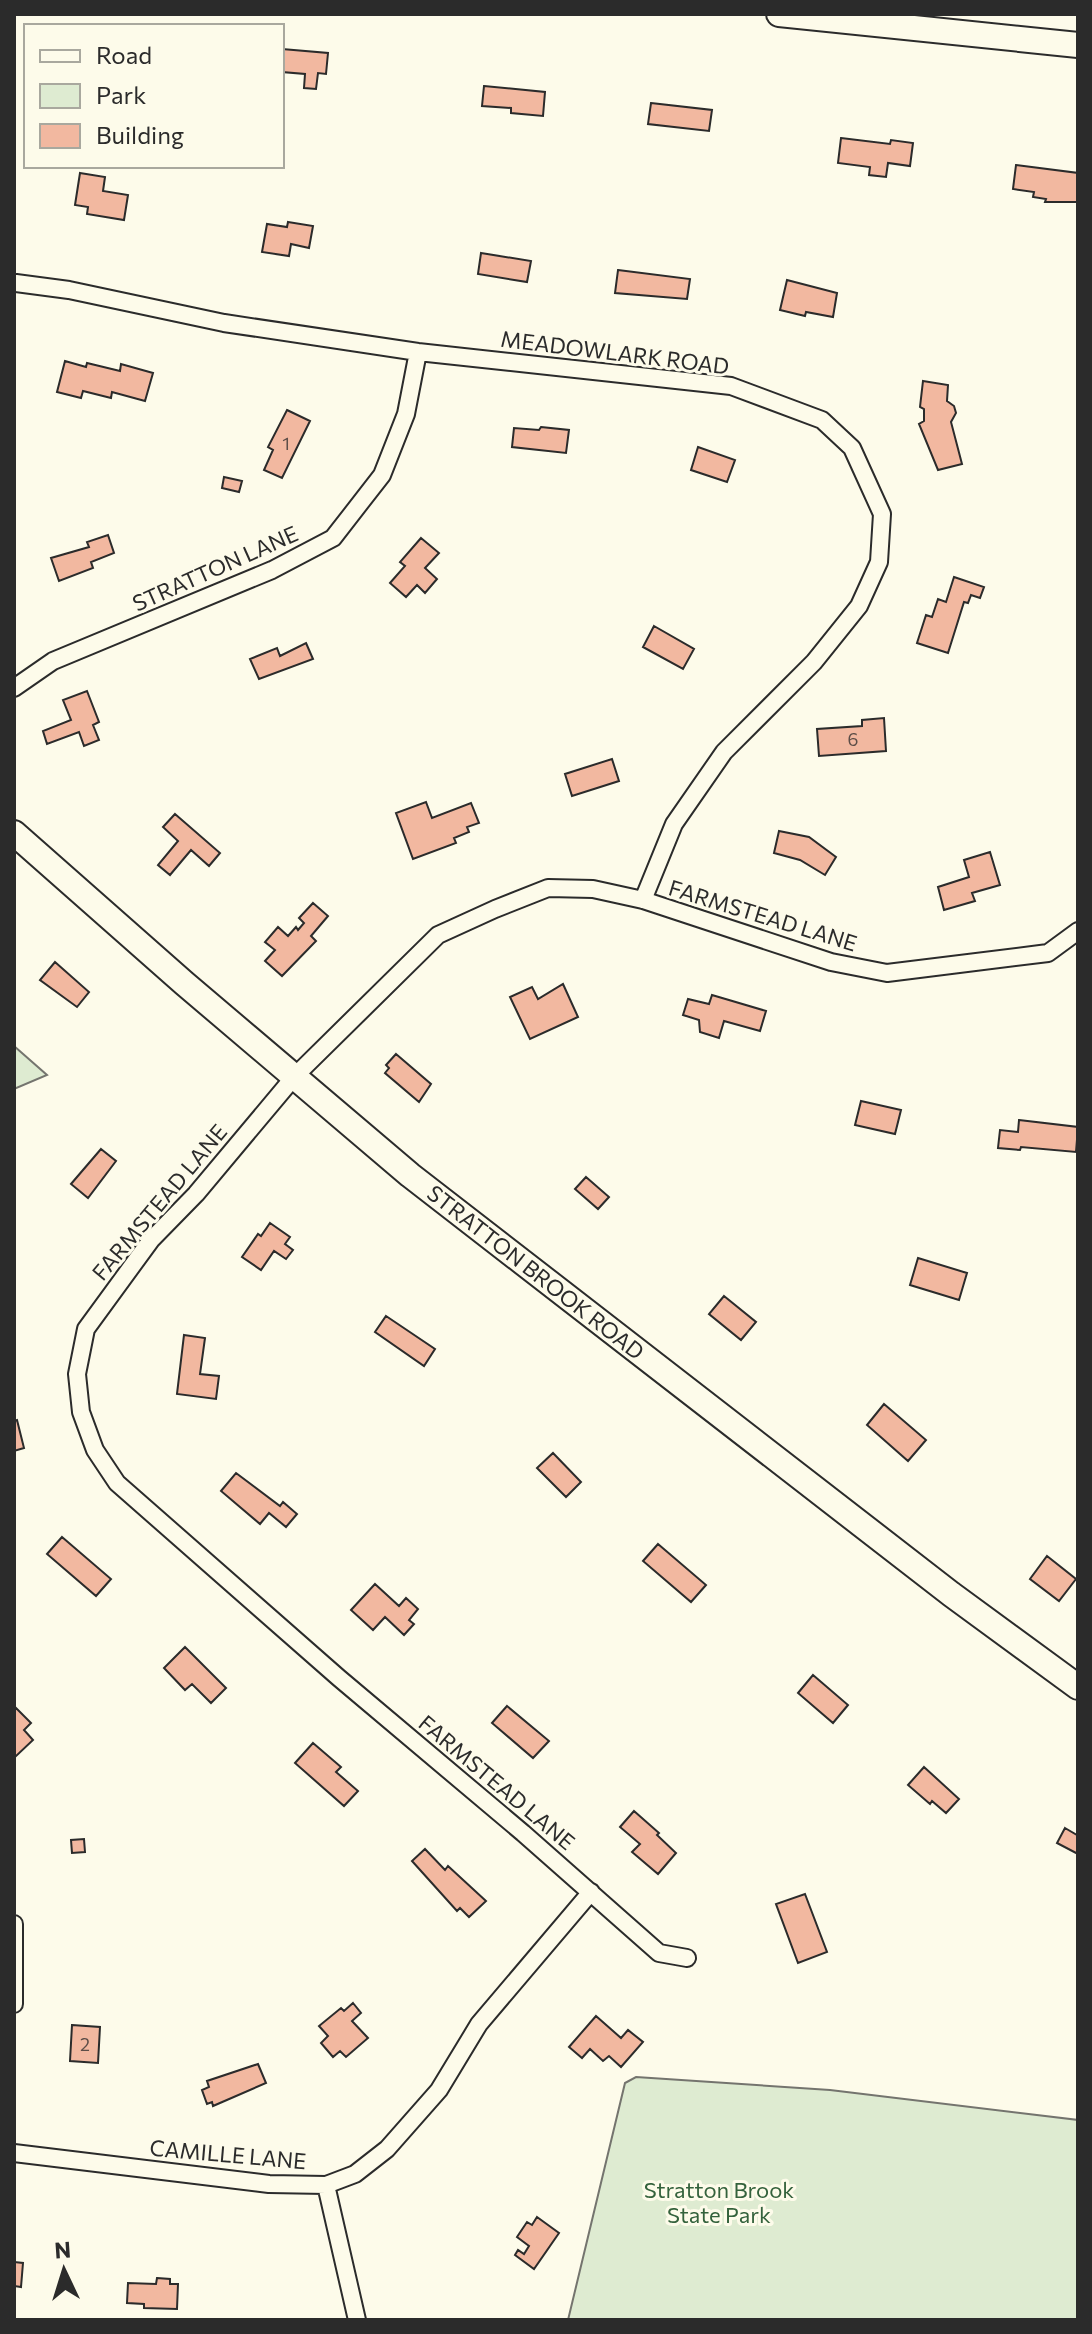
<svg xmlns="http://www.w3.org/2000/svg" width="1092" height="2334" font-family="Commissioner,sans-serif">
  <style>
    .green { fill: #deebd1; stroke: #74746e; stroke-width: 2 }
    .building { fill: #f2b8a0; stroke: #2b2b2b; stroke-width: 2 }
    .lines { fill: none; stroke-linecap: round; stroke-linejoin: round }
    .street-casing { stroke: #2b2b2b; stroke-width: 20 }
    .secondary-casing { stroke: #2b2b2b; stroke-width: 28 }
    .street { stroke: #fdfbea; stroke-width: 16 }
    .secondary { stroke: #fdfbea; stroke-width: 24 }
    .labels { text-anchor: middle; dominant-baseline: central; stroke-width: 6; stroke-linejoin: round; paint-order: stroke }
    .number-label { font-size: 18px; fill: #5d4e48 }
    .street-label { font-size: 22px; fill: #2b2b2b; stroke: #fdfbea }
    .park-label { font-size: 22px; fill: #34623c; stroke: #fdfbea }
  </style>
  <rect width="100%" height="100%" fill="#fdfbea"/>
  <path class="green" d="M14 1046 47 1075 14 1089Z
    M636 2077 830 2090 1078 2120V2320H568L625 2083Z"/>
  <path class="building" d="M282 49 328 53 326 74 318 73 316 89 304 88 305 74 282 72Z
    M484 86 545 92 543 116 511 113V108L482 106Z
    M651 103 712 110 709 131 648 124Z
    M841 138 890 144 891 140 913 143 910 166 888 163 886 177 869 175 870 167 838 163Z
    M1016 165 1078 173V202H1045L1046 199 1033 197 1034 192 1013 189Z
    M80 173 105 177 103 191 128 195 124 220 87 214 88 207 75 205Z
    M288 222 313 226 309 248 291 244 289 256 262 252 267 224 287 227Z
    M481 253 531 261 527 282 478 274Z
    M618 270 690 279 687 299 615 293Z
    M787 280 837 293 833 317 806 312 805 316 780 310Z
    M65 361 86 367 87 363 120 371 121 364 153 373 145 401 112 392 111 398 83 391 81 398 57 392Z
    M923 381 948 385 947 401 954 406 956 413 951 422 962 464 938 470 919 424 924 421V409L920 407Z
    M287 410 310 421 282 478 264 470 273 450 268 447Z
    M541 427 569 430 566 453 512 447 514 428 539 430Z
    M698 447 735 460 727 482 691 470Z
    M224 477 242 481 239 492 222 488Z
    M108 535 114 553 91 562 93 568 59 581 51 558 89 547 87 542Z
    M421 538 439 553 425 568 437 579 425 593 417 585 406 597 390 583 405 566 400 562Z
    M954 577 984 587 980 598 971 595 968 603 964 602 948 653 917 643 926 615 932 617 938 599 946 602Z
    M654 626 694 649 683 669 643 647Z
    M306 643 313 659 259 679 250 659 277 648 280 656Z
    M87 691 99 722 93 725 99 740 84 746 79 732 47 744 43 731 71 720 63 700Z
    M884 718 886 751 819 756 817 729 862 726V720Z
    M612 759 619 781 572 796 565 774Z
    M426 802 432 818 471 803 479 823 467 827 469 832 454 838 456 843 413 859 396 813Z
    M175 814 220 853 209 866 191 850 170 875 158 865 178 841 163 827Z
    M779 831 809 837 836 857 825 875 800 860 774 853Z
    M990 852 1000 885 972 893 975 901 944 910 938 887 969 877 964 860Z
    M313 903 328 916 311 936 316 941 282 976 265 961 275 950 265 942 278 927 288 936 296 927 298 930 304 923 299 918Z
    M55 962 89 992 77 1007 40 980Z
    M563 984 578 1017 530 1039 510 997 532 987 538 999Z
    M712 995 766 1011 760 1031 724 1021 719 1038 700 1032 699 1020 683 1015 688 999 709 1004Z
    M396 1054 431 1084 419 1102 385 1073 389 1068 386 1065Z
    M861 1101 901 1110 895 1134 855 1125Z
    M1019 1120 1078 1127 1076 1152 1021 1147 1020 1150 998 1148 1000 1130 1018 1132Z
    M101 1149 116 1161 88 1198 71 1184Z
    M586 1177 609 1197 598 1209 575 1189Z
    M270 1223 290 1237 285 1244 293 1250 286 1259 274 1251 261 1270 242 1257 258 1234 261 1236Z
    M918 1258 967 1273 959 1300 910 1285Z
    M724 1296 756 1322 741 1340 709 1314Z
    M386 1316 435 1349 424 1366 375 1332Z
    M184 1335 205 1338 200 1374 219 1376 216 1399 177 1394Z
    M884 1404 926 1440 908 1461 867 1425Z
    M17 1420 24 1448 14 1451V1421Z
    M553 1453 581 1482 566 1497 537 1468Z
    M236 1473 280 1506 283 1502 297 1514 286 1527 269 1513 260 1524 221 1491Z
    M62 1537 111 1579 96 1596 47 1554Z
    M658 1544 706 1585 691 1602 643 1561Z
    M1047 1556 1076 1579 1059 1601 1030 1579Z
    M375 1584 399 1606 406 1598 418 1609 409 1620 414 1624 404 1635 385 1617 373 1630 351 1610Z
    M185 1647 226 1688 211 1703 192 1684 185 1690 164 1668Z
    M813 1675 848 1705 833 1723 798 1693Z
    M507 1706 549 1741 533 1758 492 1723Z
    M15 1707 31 1723 24 1730 33 1740 14 1758Z
    M313 1743 341 1767 336 1772 358 1791 344 1806 295 1763Z
    M924 1767 959 1799 946 1813 932 1801 930 1804 908 1785Z
    M634 1811 659 1833 657 1835 676 1853 658 1874 632 1852 640 1844 620 1827Z
    M1065 1828 1077 1835 1078 1832V1854L1057 1843Z
    M84 1839 85 1852 72 1853 71 1840Z
    M425 1849 445 1870 448 1866 486 1901 469 1917 460 1908 457 1911 412 1861Z
    M805 1894 827 1952 798 1963 776 1904Z
    M353 2003 361 2013 352 2021 368 2038 346 2057 340 2051 333 2057 321 2043 328 2036 319 2026 341 2008 344 2011Z
    M596 2016 621 2038 628 2030 643 2042 621 2067 609 2056 603 2061 590 2049 582 2058 569 2047Z
    M72 2025 100 2027 98 2063 70 2061Z
    M258 2064 266 2083 213 2106 212 2102 207 2104 202 2090 209 2087 207 2081Z
    M537 2217 559 2233 534 2269 515 2255 518 2250 524 2254 529 2246 517 2237 527 2222 532 2225Z
    M14 2262 23 2263 21 2287 14 2286Z
    M157 2278 170 2279V2284H178L177 2309 144 2308V2304L127 2303 128 2283 156 2284Z"/>
  <g class="lines">
    <defs>
      <path id="street" d="M16 283 69 290 224 323 418 352 731 386 822 420 852 448 882 514 879 562 859 606 814 662 724 752 674 824 643 900
        M14 688 53 661 272 570 333 538 382 475 406 414 418 352
        M14 1924V2004
        M687 1958 659 1953 523 1833 339 1678 117 1483 95 1450 81 1412 77 1374 86 1329 151 1240 196 1194 294 1077 438 935 495 909 548 888 593 889 643 900 831 962 887 973 1048 953 1078 931
        M14 2153 269 2184 326 2185 355 2174 387 2149 439 2090 479 2024 591 1892
        M326 2185 357 2320"/>
      <path id="secondary" d="M779 14 1078 45
        M14 833 184 983 410 1175 951 1594 1078 1687"/>
    </defs>
    <use href="#street" class="street-casing"/>
    <use href="#secondary" class="secondary-casing"/>
    <use href="#street" class="street"/>
    <use href="#secondary" class="secondary"/>
  </g>
  <g class="labels">
    <g class="number-label">
      <text x="286" y="443">1</text>
      <text x="853" y="739">6</text>
      <text x="85" y="2044">2</text>
    </g>
    <g class="street-label">
      <text transform="translate(615 352) rotate(7)">MEADOWLARK ROAD</text>
      <text transform="translate(215 568) rotate(-24)">STRATTON LANE</text>
      <text transform="translate(763 915) rotate(17)">FARMSTEAD LANE</text>
      <text transform="translate(159 1202) rotate(-50)">FARMSTEAD LANE</text>
      <text transform="translate(536 1272) rotate(38)">STRATTON BROOK ROAD</text>
      <text transform="translate(497 1782) rotate(40)">FARMSTEAD LANE</text>
      <text transform="translate(228 2154) rotate(5)">CAMILLE LANE</text>
    </g>
    <g class="park-label">
      <text x="719" y="2189">Stratton Brook<tspan x="719" dy="25">State Park</tspan></text>
    </g>
  </g>
  <rect width="1092" height="2334" fill="none" stroke="#2b2b2b" stroke-width="32"/>
  <rect x="24" y="24" width="260" height="144" fill="#fdfbea" stroke="#a9a89e" stroke-width="2"/>
  <rect x="40" y="50" width="40" height="12" fill="#fdfbea" stroke="#a9a89e" stroke-width="2"/>
  <text x="96" y="64" font-size="24" fill="#2b2b2b">Road</text>
  <rect x="40" y="84" width="40" height="24" fill="#deebd1" stroke="#a9a89e" stroke-width="2"/>
  <text x="96" y="104" font-size="24" fill="#2b2b2b">Park</text>
  <rect x="40" y="124" width="40" height="24" fill="#f2b8a0" stroke="#a9a89e" stroke-width="2"/>
  <text x="96" y="144" font-size="24" fill="#2b2b2b">Building</text>
  <g transform="translate(64 2270) rotate(356)" stroke="#fdfbea" stroke-width="6" paint-order="stroke">
  <path d="M0-6L14 30L0 20L-14 30Z" fill="#2b2b2b"/>
  <text y="-12" font-size="22" font-weight="bold" text-anchor="middle" fill="#2b2b2b">N</text>
  </g>
</svg>
